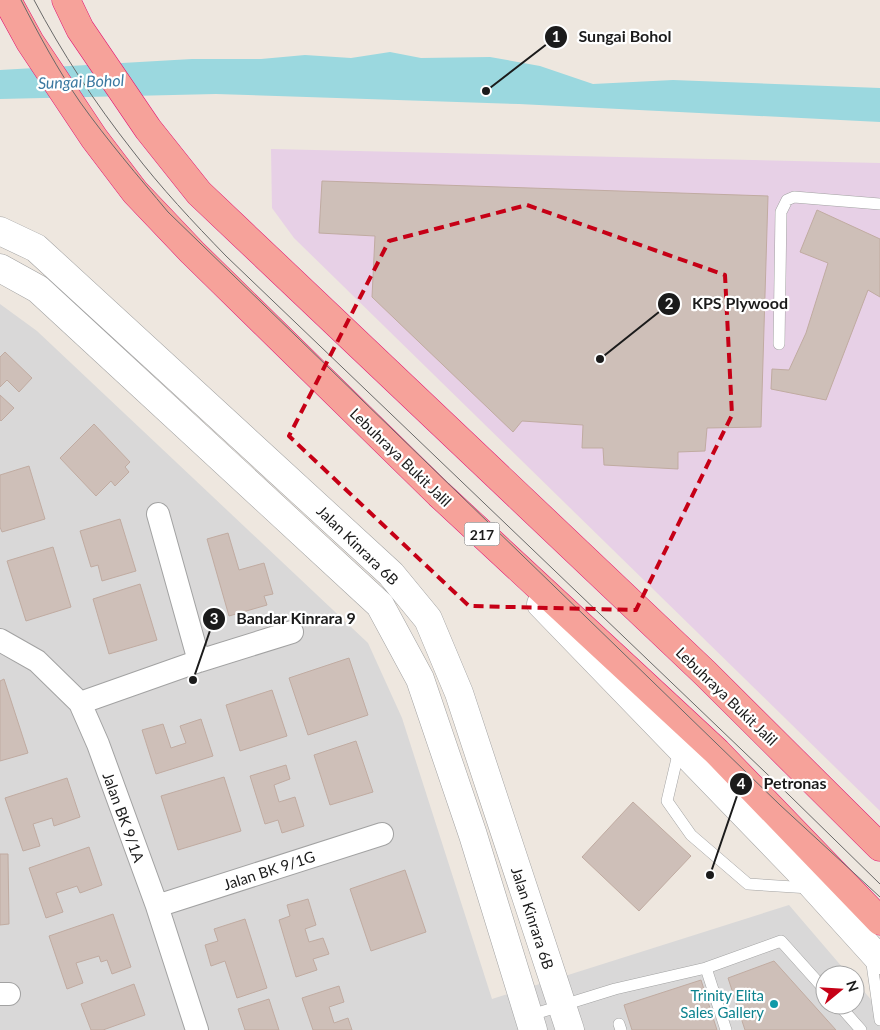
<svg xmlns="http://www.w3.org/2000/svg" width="880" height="1030" font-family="Lato,sans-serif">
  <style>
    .residential { fill: #d9d8d8 }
    .industrial { fill: #e7d0e6 }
    .water { fill: #9bd8df }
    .building { fill: #cebfb8; stroke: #c0aba1 }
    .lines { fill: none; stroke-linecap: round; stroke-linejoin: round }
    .service-casing { stroke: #a2a2a2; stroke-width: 12 }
    .minor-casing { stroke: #a2a2a2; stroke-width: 24 }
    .tertiary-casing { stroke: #a2a2a2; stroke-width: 29 }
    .trunk-casing { stroke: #e21673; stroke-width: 29 }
    .service { stroke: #fff; stroke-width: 11 }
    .minor { stroke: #fff; stroke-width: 22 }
    .tertiary { stroke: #fff; stroke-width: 28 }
    .trunk { stroke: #f6a29a; stroke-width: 28 }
    .tram { stroke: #696969; stroke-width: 1 }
    .marked { fill: none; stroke: #c60016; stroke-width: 4; stroke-dasharray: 10 6; stroke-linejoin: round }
    .culture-dot { fill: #0f9aa8; stroke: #fff; stroke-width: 2 }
    .labels { text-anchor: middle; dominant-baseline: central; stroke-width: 4.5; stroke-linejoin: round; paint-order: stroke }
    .shield { fill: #fff; stroke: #5f5f5f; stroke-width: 1 }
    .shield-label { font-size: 14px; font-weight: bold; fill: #1b1b1b }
    .street-label { font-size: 15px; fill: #1b1b1b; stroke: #fff }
    .culture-label { font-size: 15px; fill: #0d838f; stroke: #fff; text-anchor: end }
    .water-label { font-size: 16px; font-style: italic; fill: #3c79a1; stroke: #fff }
    .leader { fill: none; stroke: #1b1b1b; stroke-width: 2 }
    .callout-dot { fill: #1b1b1b; stroke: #fff; stroke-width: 2 }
    .mark-label { font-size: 15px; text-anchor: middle; font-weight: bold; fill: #fff }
    .callout-label { font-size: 16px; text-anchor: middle; font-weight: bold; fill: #1b1b1b; stroke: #fff; stroke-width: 4.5; stroke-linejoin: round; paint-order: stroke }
  </style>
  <rect width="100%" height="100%" fill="#eee7df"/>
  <path class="residential" d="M0 304 37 331 368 643 402 718 492 999 789 905 849 975H825V1005H855V981L880 1010V1030H0Z"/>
  <path class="industrial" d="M271 149 880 163V811L294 238 272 208Z"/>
  <path class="water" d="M390 52 421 58 490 57 540 66 593 84 673 80 880 88V122L519 104 216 94 0 99V70L192 59H261L305 55 351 58Z"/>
  <path class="building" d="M322 181 768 196 761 427 707 428 705 451 678 452V469L604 465 603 448H582L583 425 522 421 513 432 372 297 375 236 319 233Z
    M817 210 880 239V297L868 290 826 400 771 389 772 369 789 370 806 333 828 263 800 252Z
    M5 352 32 378 19 392 7 380 0 387V357Z
    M0 395 14 408 1 421 0 420Z
    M94 424 130 462 125 467 129 472 115 486 111 481 96 496 60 458Z
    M29 466 45 519 2 532 0 527V475Z
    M120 519 136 571 102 581 98 565 91 567 80 531Z
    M228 533 239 570 264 563 273 594 264 596 267 605 229 616 207 539Z
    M53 547 71 607 26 621 7 561Z
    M140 584 157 640 109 654 93 599Z
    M349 658 368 715 308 735 289 678Z
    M4 679 28 753 0 761V681Z
    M272 690 287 736 240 751 226 705Z
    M201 719 213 756 156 774 142 730 163 724 171 748 186 743 180 726Z
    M356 741 373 792 330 805 314 755Z
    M286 765 290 779 274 785 279 802 295 797 304 826 282 833 278 820 265 824 250 776Z
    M224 777 241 831 178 850 161 796Z
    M67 778 80 817 54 826 52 818 33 824 40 846 23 851 5 798Z
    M633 802 691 856 639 911 582 857Z
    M89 847 102 885 80 893 77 886 56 893 63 912 46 918 29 868Z
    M0 854H8L9 924 0 925Z
    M405 870 426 932 371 951 350 889Z
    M308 899 316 925 305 929 309 942 323 938 329 954 313 959 317 970 296 977 279 920 290 916 287 905Z
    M113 914 131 967 112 974 107 960 101 962 99 956 76 963 83 983 67 989 49 936Z
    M245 919 267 988 237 998 225 961 211 966 205 945 218 941 214 929Z
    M774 961 836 1030H745L728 978Z
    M701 980 717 1030H632L624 1005Z
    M134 984 145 1015 103 1030H91L81 1004Z
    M339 986 344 1002 329 1007 334 1023 348 1018 352 1030H313L302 998Z
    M269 999 279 1030H245L238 1009Z"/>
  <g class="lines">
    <defs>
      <path id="service" d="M779 344 781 212 787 200 794 197 880 204
        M679 750 667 801 691 835 748 884 810 888
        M871 957 880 1020
        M706 968 726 1030
        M839 1005 861 1030
        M528 1016 615 989 706 968 781 941 825 990
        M619 1024 621 1030"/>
      <path id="minor" d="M158 514 199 661
        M0 640 37 661 80 703 98 744 157 906 197 1030
        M80 703 199 661 292 632
        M157 906 382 834
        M0 994H9"/>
      <path id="tertiary" d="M0 231 36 248 391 574 428 619 459 693 570 1030
        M0 268 38 289 380 605 420 679 473 835 533 1030
        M541 604 803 875 880 960"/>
      <path id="trunk" d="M7 0 30 42 94 138 135 192 192 252 439 494 717 752 880 921
        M66 0 80 29 148 129 199 193 705 673 880 847"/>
    </defs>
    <use href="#service" class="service-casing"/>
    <use href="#minor" class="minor-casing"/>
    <use href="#tertiary" class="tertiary-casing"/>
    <use href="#trunk" class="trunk-casing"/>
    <use href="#service" class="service"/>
    <use href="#minor" class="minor"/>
    <use href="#tertiary" class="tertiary"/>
    <use href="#trunk" class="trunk"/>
    <path class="tram" d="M21 0C39 35 58 70 80 102 107 140 138 176 168 212L780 805 880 897
      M34 0C62 53 95 103 132 150 161 188 193 222 226 256L789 795 880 884"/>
  </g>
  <path class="marked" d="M527 205 725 275 732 415 636 610 469 606 289 436 389 241Z"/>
  <circle class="culture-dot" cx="774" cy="1004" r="5"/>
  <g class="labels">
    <rect class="shield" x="464.5" y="522.5" width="35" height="23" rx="4"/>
    <g class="shield-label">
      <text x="482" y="534">217</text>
    </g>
    <g class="street-label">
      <text transform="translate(401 457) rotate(44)">Lebuhraya Bukit Jalil</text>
      <text transform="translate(358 545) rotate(44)">Jalan Kinrara 6B</text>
      <text transform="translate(727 696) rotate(44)">Lebuhraya Bukit Jalil</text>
      <text transform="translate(124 817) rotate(70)">Jalan BK 9/1A</text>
      <text transform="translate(269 870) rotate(-18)">Jalan BK 9/1G</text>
      <text transform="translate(533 918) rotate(72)">Jalan Kinrara 6B</text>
    </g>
    <g class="culture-label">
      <text x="764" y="995">Trinity Elita<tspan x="764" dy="17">Sales Gallery</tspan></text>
    </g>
    <g class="water-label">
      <text transform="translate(81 81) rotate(-2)">Sungai Bohol</text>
    </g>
  </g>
  <path class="leader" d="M486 91L556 37M600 359L669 304M193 680L214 619M710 875L741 784"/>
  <g class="callout-dot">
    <circle cx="486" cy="91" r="5"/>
    <circle cx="600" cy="359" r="5"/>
    <circle cx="193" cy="680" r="5"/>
    <circle cx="710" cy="875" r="5"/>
    <circle cx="556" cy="37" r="12"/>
    <circle cx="669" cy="304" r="12"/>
    <circle cx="214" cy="619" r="12"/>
    <circle cx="741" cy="784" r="12"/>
  </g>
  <g class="mark-label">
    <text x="556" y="42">1</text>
    <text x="669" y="309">2</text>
    <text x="214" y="624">3</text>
    <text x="741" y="789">4</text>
  </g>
  <g class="callout-label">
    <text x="625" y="42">Sungai Bohol</text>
    <text x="740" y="309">KPS Plywood</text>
    <text x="296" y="624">Bandar Kinrara 9</text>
    <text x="795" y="789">Petronas</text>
  </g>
  <g transform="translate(840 990) rotate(72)"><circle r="24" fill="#ffffff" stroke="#a4a4a4"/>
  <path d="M0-4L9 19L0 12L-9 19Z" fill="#c60016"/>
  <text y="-8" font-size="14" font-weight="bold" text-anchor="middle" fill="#1b1b1b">N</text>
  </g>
</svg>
